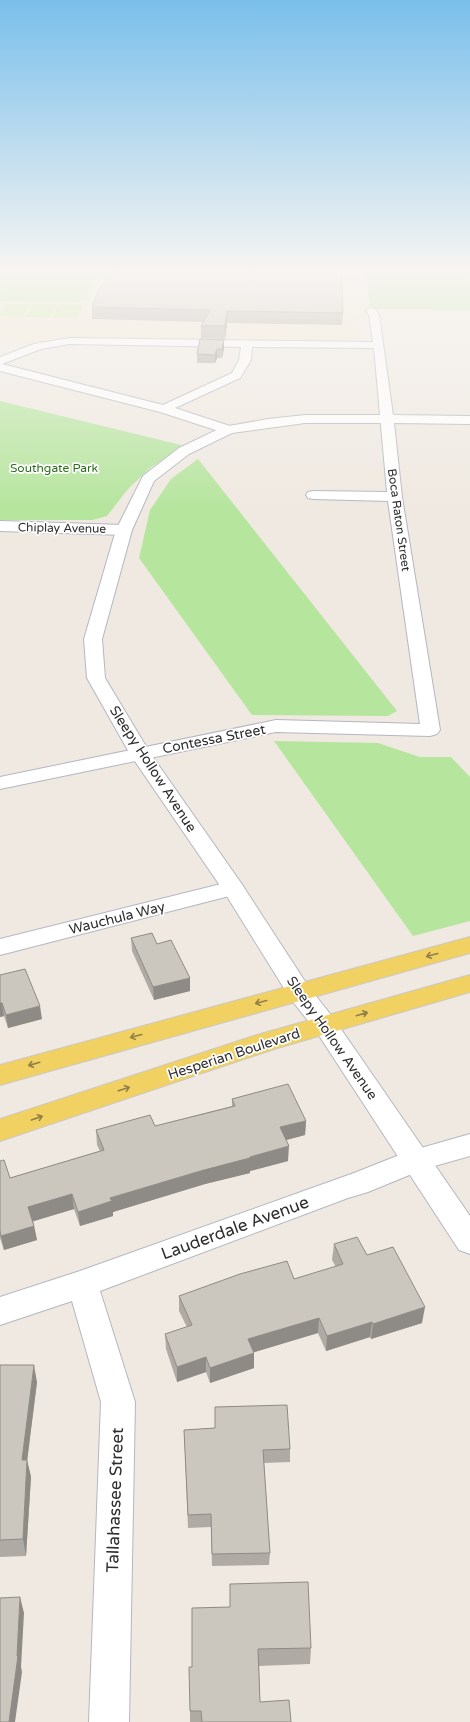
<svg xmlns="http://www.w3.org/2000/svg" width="470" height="1722" font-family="'Varela Round',sans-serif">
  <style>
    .education { fill: #f0e6d1 }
    .green { fill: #b6e59e }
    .pitch { fill: #c9ec9a }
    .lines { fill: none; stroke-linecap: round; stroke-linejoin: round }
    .minor-casing { stroke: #b4b7c1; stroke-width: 2 }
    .tertiary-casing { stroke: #b4b7c1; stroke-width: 2 }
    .primary-casing { stroke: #c9c9c9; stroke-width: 2 }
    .minor { fill: #fff; fill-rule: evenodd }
    .tertiary { fill: #fff; fill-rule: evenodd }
    .primary { fill: #f2d163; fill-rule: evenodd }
    .wall { fill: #afaba4 }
    .shaded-wall { fill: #8e8b86 }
    .building { fill: #cbc7bf; stroke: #8e8b86 }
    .oneway { stroke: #908048 }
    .labels { text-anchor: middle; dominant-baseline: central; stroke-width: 3.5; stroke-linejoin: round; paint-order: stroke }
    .far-park-label { font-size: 12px; fill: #2c6e1b; stroke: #fff }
    .far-street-label { font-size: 12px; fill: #2e2e2e; stroke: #fff }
    .street-label { font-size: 14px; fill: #2e2e2e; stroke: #fff }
    .near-street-label { font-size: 17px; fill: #2e2e2e; stroke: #fff }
  </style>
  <rect width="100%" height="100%" fill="#efe9e1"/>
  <path class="education" d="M0 270H354L361 338 351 341 80 337 55 339 24 345 0 337Z"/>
  <path class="green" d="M1 270H115L109 278H96L87 300 74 302 0 301Z
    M366 270H470V310L370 309Z
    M0 401 185 446 150 468 128 489 107 516 92 520H0Z
    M198 459 397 711 388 716 252 715 139 558 150 510 171 479Z
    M274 741 378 743 420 757H451L470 777V921L413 936Z"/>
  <path class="pitch" d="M6 304H30L23 317H0Z
    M33 304H57L50 318 25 317Z
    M59 304 83 305 77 318H52Z"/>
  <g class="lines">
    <defs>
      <path id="minor" d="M371 308 375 309 379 315 393 415 470 416V424L394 423 402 497 440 730 437 734 430 736 276 732 0 789V777L276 720 420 724 388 501 313 499 308 498 306 495 308 492 313 491 387 492 374 348 252 347 251 360 240 378 175 408 233 427 235 430 233 433 228 434 160 412 0 371V357L34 344 69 338 373 342 369 315 366 311ZM69 344 241 347 239 360 232 373 163 405 2 364 41 349Z
        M0 521 124 525 129 527 132 530 129 533 124 535 0 531Z
        M233 881 241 883 244 888 241 893 0 955V939Z
        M470 1134V1156L424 1169 368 1192 348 1198 100 1291 135 1402 129 1722H89L101 1402 72 1301 0 1325V1297L80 1271 354 1173 407 1152Z"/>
      <path id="tertiary" d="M305 415H386L392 419 386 423H305L232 433 189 454 154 481 132 530 102 639 105 678 150 753 241 883 308 986 334 1019 470 1216V1254L459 1250 316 1031 290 998 223 890 130 754 87 678 84 639 116 530 143 476 179 448 223 427 268 419Z"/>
      <path id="primary" d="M470 937V953L0 1085V1065Z
        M470 975V992L274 1049 0 1141V1119L257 1035Z"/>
    </defs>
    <use href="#minor" class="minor-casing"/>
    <use href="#tertiary" class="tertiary-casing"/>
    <use href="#primary" class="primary-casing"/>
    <use href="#minor" class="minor"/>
    <use href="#tertiary" class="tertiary"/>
    <use href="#primary" class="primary"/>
  </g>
  <path class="wall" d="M92 307 343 313 342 325 227 323 225 339 201 338V326L203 322 92 319Z
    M200 339 224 348 222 358H217L215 363H197V354Z
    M131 938 157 944 190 991 154 1000 132 951Z
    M0 975 42 1019 8 1028 4 1016 0 1017Z
    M232 1099 306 1121 305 1135 286 1140 288 1161 250 1171V1173L205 1184 113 1212V1216L80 1226 74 1209 33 1221 37 1240 4 1250 0 1238V1161L10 1178 100 1151 97 1145 96 1130 155 1126 232 1106Z
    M334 1244 367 1255 422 1323 371 1339 370 1337 326 1351 318 1333 254 1352V1368L210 1383 206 1372 177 1382 166 1349 165 1334 187 1327 179 1311V1296L294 1279 336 1267 332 1260Z
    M0 1365 37 1382 27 1460 31 1477 26 1556 0 1557Z
    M215 1428 290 1449V1462L264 1463 270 1553 269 1565 212 1566 211 1527 188 1528 184 1430Z
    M192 1608 311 1648 310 1664 259 1666 260 1702 291 1722H190V1711L192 1667Z"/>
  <path class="shaded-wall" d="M227 311V323L225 339V326Z
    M224 340V348L222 358V349Z
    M217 349V358L215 363V355Z
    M190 978V991L154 1000 153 987Z
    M0 1003H2L4 1016 0 1017Z
    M40 1006 42 1019 8 1028 6 1015Z
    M306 1121 305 1135 279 1142 280 1127Z
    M289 1146 288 1161 250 1171V1173L205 1184 113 1212V1216L80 1226 78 1212 110 1198 204 1170Z
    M72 1194 74 1209 31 1222 28 1207Z
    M34 1226 37 1240 4 1250 1 1236Z
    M425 1307 422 1323 371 1339 373 1324Z
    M319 1318 318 1333 248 1354V1339Z
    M372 1322 370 1337 326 1351 327 1336Z
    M254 1353V1368L210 1383V1368Z
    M206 1357V1372L177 1382V1367Z
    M34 1365 37 1382 25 1478 22 1460Z
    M27 1460 31 1477 26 1556 23 1539Z
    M20 1597 24 1613 21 1667 22 1672 15 1722H9L17 1656Z"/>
  <path class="building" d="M115 270H341L343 313 227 311 225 326H201L210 310 92 307 99 289Z
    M200 339 224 340 222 349H217L215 355 197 354Z
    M152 933 157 944 171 940 190 978 153 987 131 938Z
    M25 969 40 1006 6 1015 2 1003H0V975Z
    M288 1084 306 1121 280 1127 289 1146 250 1157V1158L204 1170 110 1198 112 1201 78 1212 72 1194 28 1207 34 1226 1 1236 0 1231V1161L4 1160 10 1178 104 1150 96 1130 150 1115 155 1126 235 1106 232 1099Z
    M357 1237 367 1255 393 1247 425 1307 373 1324 372 1322 327 1336 319 1318 248 1339 254 1353 210 1368 206 1357 177 1367 165 1334 192 1325 179 1296 240 1274 287 1261 294 1279 343 1264 334 1244Z
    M0 1365H34L22 1460H27L23 1539 0 1540Z
    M287 1405 290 1449 263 1450 270 1553 212 1554 211 1514 188 1515 184 1430 215 1428V1407Z
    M308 1582 311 1648 258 1649 260 1702 289 1700 291 1722H202L201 1711H190L189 1667H192V1608L230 1607V1584Z
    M20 1597 17 1656H18L9 1722H0V1598Z"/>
  <defs><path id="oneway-shaft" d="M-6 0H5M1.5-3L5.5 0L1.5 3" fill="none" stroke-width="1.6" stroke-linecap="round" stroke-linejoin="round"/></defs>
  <g class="oneway">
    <use href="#oneway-shaft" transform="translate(432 955) rotate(165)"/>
    <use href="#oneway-shaft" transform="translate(261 1002) rotate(165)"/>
    <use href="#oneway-shaft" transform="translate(362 1014) rotate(-16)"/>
    <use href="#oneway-shaft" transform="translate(136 1036) rotate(165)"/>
    <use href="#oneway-shaft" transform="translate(34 1064) rotate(164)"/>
    <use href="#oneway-shaft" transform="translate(124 1089) rotate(-18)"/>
    <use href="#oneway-shaft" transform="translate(37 1118) rotate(-19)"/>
  </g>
  <linearGradient id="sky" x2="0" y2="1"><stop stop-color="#7abfeb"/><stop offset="0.53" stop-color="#f8f5f2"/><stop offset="1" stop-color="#f8f5f2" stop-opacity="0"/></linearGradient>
  <rect width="470" height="511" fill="url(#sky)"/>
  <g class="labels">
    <g class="far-park-label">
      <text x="54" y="468">Southgate Park</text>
    </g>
    <g class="far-street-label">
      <text transform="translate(399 520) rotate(82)">Boca Raton Street</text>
      <text transform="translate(62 528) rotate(1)">Chiplay Avenue</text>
    </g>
    <g class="street-label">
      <text transform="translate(214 739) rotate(-11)">Contessa Street</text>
      <text transform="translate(153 769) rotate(57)">Sleepy Hollow Avenue</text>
      <text transform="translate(117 918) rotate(-14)">Wauchula Way</text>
      <text transform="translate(332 1038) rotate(55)">Sleepy Hollow Avenue</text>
      <text transform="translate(234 1054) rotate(-18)">Hesperian Boulevard</text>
    </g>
    <g class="near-street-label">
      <text transform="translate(235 1228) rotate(-20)">Lauderdale Avenue</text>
      <text transform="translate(115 1500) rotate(-88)">Tallahassee Street</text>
    </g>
  </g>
</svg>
